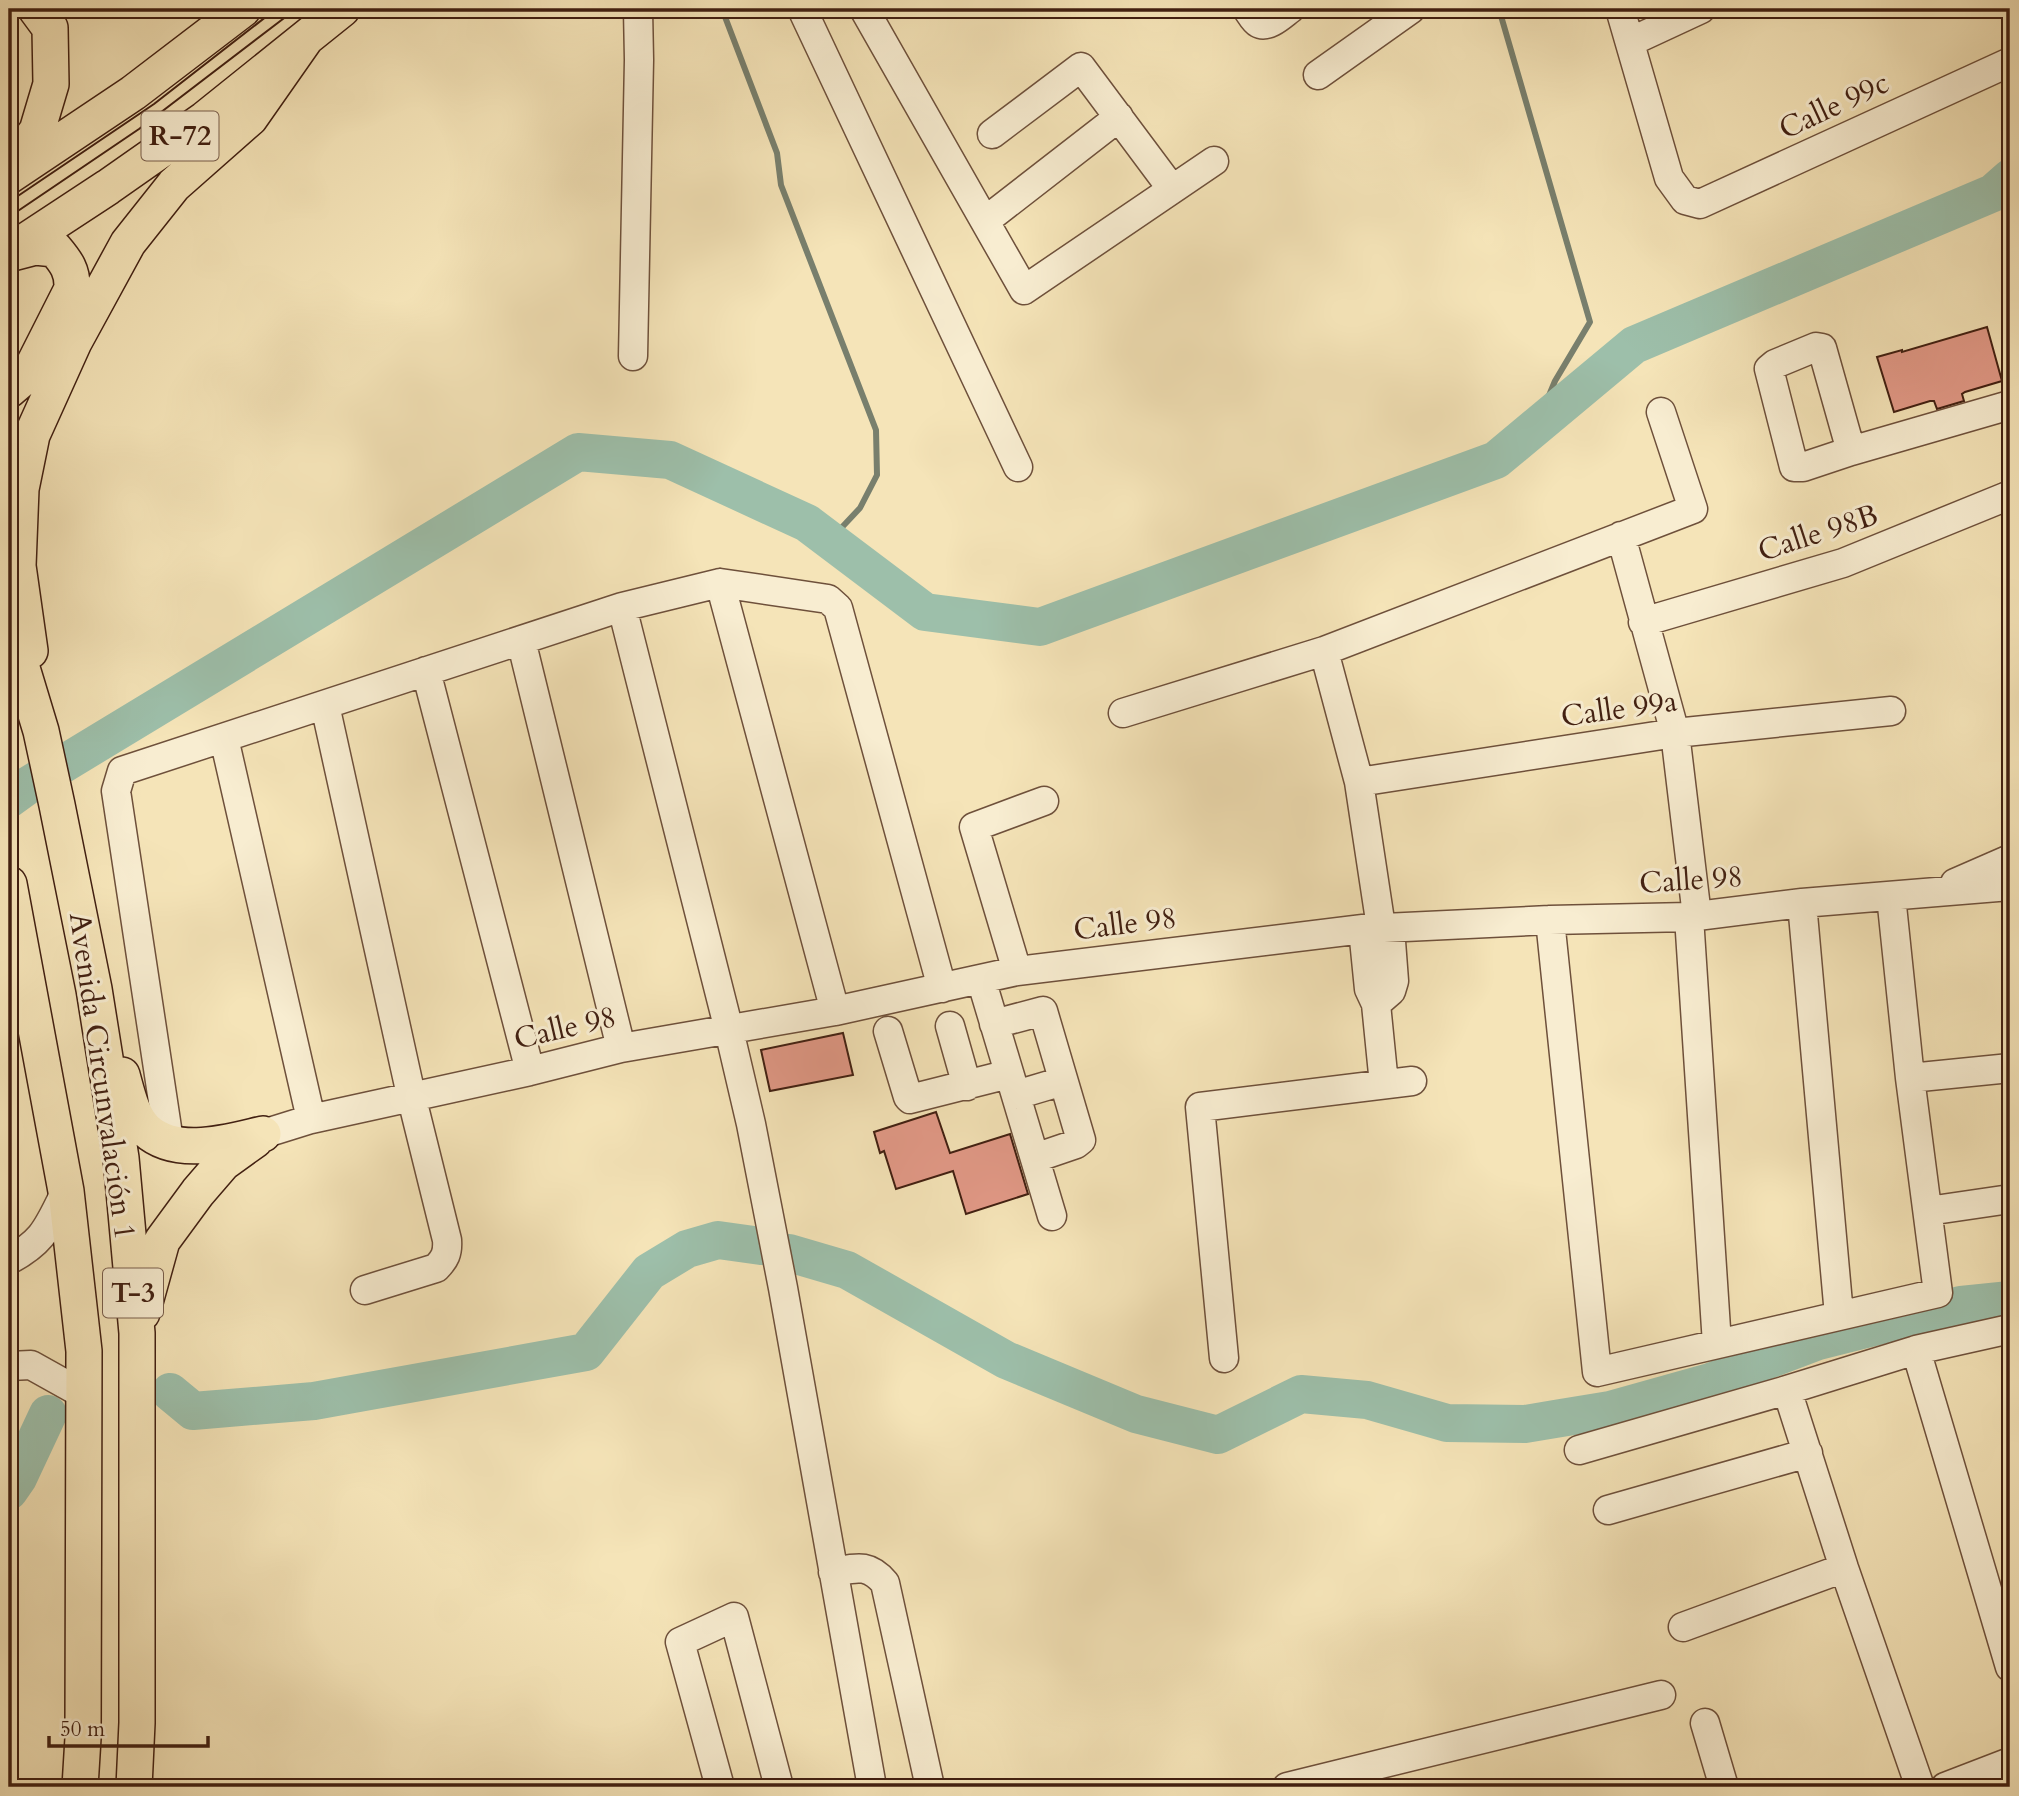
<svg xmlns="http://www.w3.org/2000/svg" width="2019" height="1796" font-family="Cardo,serif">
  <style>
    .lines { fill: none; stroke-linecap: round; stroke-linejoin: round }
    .stream { stroke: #787f6d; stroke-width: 6 }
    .river { stroke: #9dbfaa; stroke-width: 38 }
    .building { fill: #e29987; stroke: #411f11; stroke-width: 2 }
    .minor-casing { stroke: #6e503b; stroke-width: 31 }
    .major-casing { stroke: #411f11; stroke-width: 38 }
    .minor { stroke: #f8edd1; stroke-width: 28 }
    .major { stroke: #f5e4b8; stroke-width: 35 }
    .tram { stroke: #411f11; stroke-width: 2 }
    .labels { text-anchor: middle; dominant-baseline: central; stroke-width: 6; stroke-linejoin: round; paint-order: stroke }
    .shield { fill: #f8edd1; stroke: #785d4b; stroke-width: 2 }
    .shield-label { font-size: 28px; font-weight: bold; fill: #411f11 }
    .street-label { font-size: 30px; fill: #411f11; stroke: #f8edd1 }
  </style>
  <rect width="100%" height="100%" fill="#f5e4b8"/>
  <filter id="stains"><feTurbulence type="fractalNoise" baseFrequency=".00286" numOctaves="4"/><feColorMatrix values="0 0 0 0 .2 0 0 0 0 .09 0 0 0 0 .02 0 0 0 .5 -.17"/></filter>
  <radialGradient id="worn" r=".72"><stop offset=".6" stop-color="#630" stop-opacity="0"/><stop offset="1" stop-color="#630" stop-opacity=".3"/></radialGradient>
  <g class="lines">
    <path class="stream" d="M722 9 777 153 781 185 876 430 877 475 860 508 830 540
      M1499 9 1590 322 1555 381 1536 427"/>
    <path class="river" d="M9 799 27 786 578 452 670 460 807 523 925 612 1040 627 1496 460 1634 345 1993 193 2010 178
      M789 1253 847 1270 1006 1360 1136 1414 1218 1435 1301 1394 1367 1400 1447 1423 1525 1424 1555 1419 1610 1410 1710 1382 1818 1341 1961 1305 2010 1300
      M170 1392 193 1411 314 1401 586 1352 649 1272 687 1249 718 1240 761 1246
      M9 1491 18 1478 48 1414"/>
  </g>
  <path class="building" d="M1987 327 2002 381 1965 392 1962 394 1964 401 1937 409 1934 401H1930L1894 412 1877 357 1902 350V352Z
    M843 1033 853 1075 770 1091 761 1050Z
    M936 1112 950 1153 1010 1134 1028 1194 966 1214 953 1171 896 1189 884 1151 880 1153 874 1132Z"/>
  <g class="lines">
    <defs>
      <path id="minor" d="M802 9 1018 467
        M864 9 1024 290 1214 161
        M1247 9C1250 13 1254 21 1258 23 1268 29 1283 14 1290 9
        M1620 9 1669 178 1685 200 1700 204 2010 62
        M1630 42 1701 9
        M1318 75 1411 9
        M992 134 1081 67 1172 189
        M985 221 1119 117
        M633 356 639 60 638 9
        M1851 451 1822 348 1816 347 1775 364 1769 369 1794 467H1803L1851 451 2010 405
        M1621 536 1675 733 1697 916
        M720 583 835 1011
        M622 607 729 1030 751 1124 783 1288 872 1787
        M1643 622 1843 563 2010 495
        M521 640 621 1048
        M1324 651 1359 782 1381 927
        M426 671 530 1071
        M325 705 411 1095 447 1240C448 1253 445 1259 436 1268L365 1290
        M1123 713 1324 651 1693 509 1661 412
        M224 738 311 1119
        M1359 782 1675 733 1891 711
        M1955 883 2010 859
        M1802 903 1839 1315
        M1689 917 1717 1344
        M1550 920 1597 1372 1938 1293 1910 1078 1891 896
        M1363 929 1369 989 1376 1004 1384 1084
        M1017 971 974 827 1044 801
        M981 979 1052 1216
        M1376 1004 1391 991 1394 981 1390 928
        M994 1024 1043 1011 1081 1140 1076 1144 1035 1158
        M950 1026 967 1086
        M888 1031 908 1097 910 1099 1009 1074
        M1910 1078 2010 1068
        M1016 1095 1063 1081
        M263 1134 311 1119 530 1071 621 1048 835 1011 1017 971 1363 929 1550 920 1689 917 1802 903 2010 886
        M169 1141 116 791 122 771 622 607 720 583 828 599 838 608 942 988
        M1928 1211 2010 1199
        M9 1260C45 1241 48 1226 66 1191
        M1916 1350 2010 1667
        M1224 1358 1200 1107 1412 1081
        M9 1366 31 1365 83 1394
        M1787 1390 1844 1568 1920 1787
        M1579 1450 1787 1390 1916 1350 2010 1329
        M1608 1510 1808 1453
        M833 1572C856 1568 868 1563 885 1583L930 1787
        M1683 1627 1844 1568
        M1705 1723 1724 1787
        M720 1787 680 1642 734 1617 779 1787
        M1287 1787 1661 1695
        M1945 1787 2010 1762"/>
      <path id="major" d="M11 165 37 131 51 84 50 28 36 9
        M9 176 133 93 243 9
        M9 252 108 187 205 119 342 9
        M9 390 30 372 72 289C73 271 66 262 55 249L35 247 12 253
        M9 625 41 731 57 805 94 989 121 1158 137 1333V1723L134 1787
        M30 651 18 566 21 489 32 435 74 342 128 243 174 185 250 118 306 38
        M9 884 66 1191 84 1351 83 1738 80 1787
        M122 1075C127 1093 132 1117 146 1130 177 1158 228 1142 263 1134
        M142 1313 162 1241 198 1192 223 1163 255 1140"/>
    </defs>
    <use href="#minor" class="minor-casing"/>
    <use href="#major" class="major-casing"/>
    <use href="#minor" class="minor"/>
    <use href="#major" class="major"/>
    <path class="tram" d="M9 202 154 104 276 9
      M9 217 139 129 296 9"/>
  </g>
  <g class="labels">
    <g class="shield">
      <rect x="141.5" y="111.5" width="77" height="49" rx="5"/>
      <rect x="103" y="1268.5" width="60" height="49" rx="5"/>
    </g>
    <g class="shield-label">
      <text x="180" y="136">R-72</text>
      <text x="133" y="1293">T-3</text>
    </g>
    <g class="street-label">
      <text transform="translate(1834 106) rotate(-25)">Calle 99c</text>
      <text transform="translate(1818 533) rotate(-18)">Calle 98B</text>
      <text transform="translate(1619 709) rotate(-8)">Calle 99a</text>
      <text transform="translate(1691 880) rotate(-4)">Calle 98</text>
      <text transform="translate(1125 924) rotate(-7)">Calle 98</text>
      <text transform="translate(565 1028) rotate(-13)">Calle 98</text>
      <text transform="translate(102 1076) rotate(82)">Avenida Circunvalación 1</text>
    </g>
  </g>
  <rect width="2019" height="1796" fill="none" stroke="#f5e4b8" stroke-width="35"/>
  <rect x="10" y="10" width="1998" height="1775" fill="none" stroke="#411f11" stroke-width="3.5"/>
  <rect x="18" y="18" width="1984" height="1761" fill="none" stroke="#411f11" stroke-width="2"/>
  <path d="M49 1736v10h159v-10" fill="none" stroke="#411f11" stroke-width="3.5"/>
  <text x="60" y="1736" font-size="21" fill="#411f11" stroke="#f8edd1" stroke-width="5" paint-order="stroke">50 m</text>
  <rect width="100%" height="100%" filter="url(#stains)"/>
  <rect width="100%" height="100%" fill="url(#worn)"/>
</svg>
